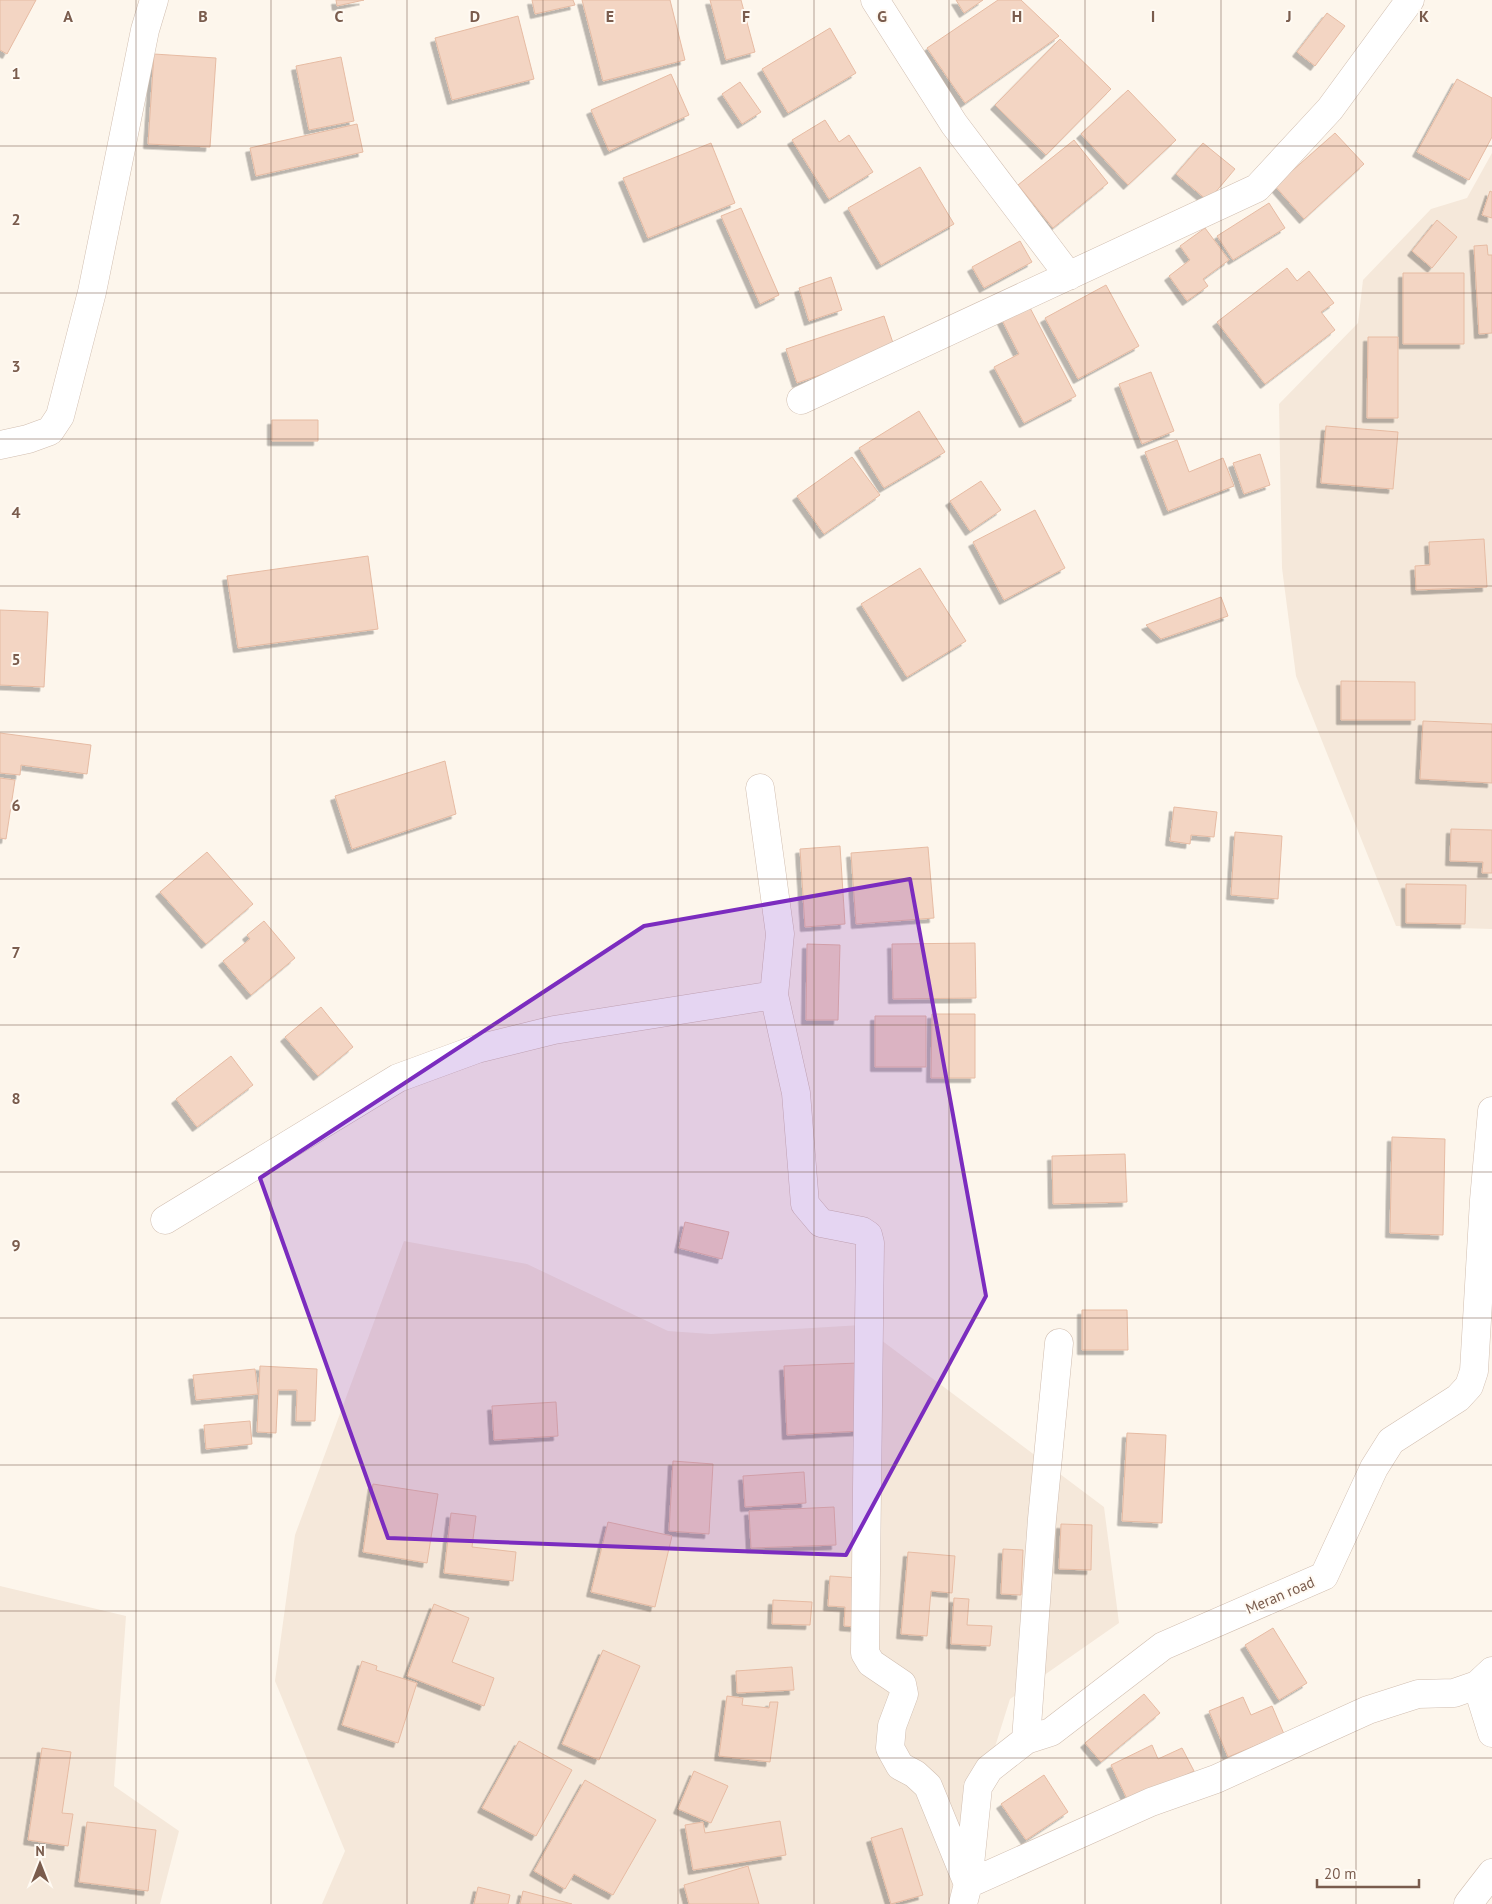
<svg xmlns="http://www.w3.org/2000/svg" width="1492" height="1904" font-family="'PT Sans',sans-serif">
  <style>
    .residential { fill: #f5e8da }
    .building { fill: #f3d5c3; stroke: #e6bba3; filter: url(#shadow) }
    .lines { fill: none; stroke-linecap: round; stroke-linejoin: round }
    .minor-casing { stroke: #d1beb0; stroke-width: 29 }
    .minor { stroke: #fff; stroke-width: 28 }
    .marked { fill: #7b2cbf; fill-opacity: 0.2; stroke: #7b2cbf; stroke-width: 4; stroke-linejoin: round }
    .grid { fill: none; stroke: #7a5c4d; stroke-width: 1; stroke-opacity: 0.55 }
    .labels { text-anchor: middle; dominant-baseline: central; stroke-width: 4; stroke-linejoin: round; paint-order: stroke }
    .street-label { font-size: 15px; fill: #7a5c4d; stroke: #fffaf3 }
    .grid-label { font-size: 16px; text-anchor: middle; font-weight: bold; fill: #7a5c4d; stroke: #fffaf3; stroke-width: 4; stroke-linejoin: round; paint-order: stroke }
  </style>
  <defs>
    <filter id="shadow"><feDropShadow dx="-4.5" dy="4.5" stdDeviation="0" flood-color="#0004"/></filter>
  </defs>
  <rect width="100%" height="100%" fill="#fdf6ec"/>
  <path class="residential" d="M1492 153V929L1396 926 1296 676 1282 568 1279 404 1358 323 1363 280 1431 209 1467 198Z
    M404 1241 527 1264 668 1331 711 1334 861 1325 1104 1507 1119 1623 1010 1699 979 1798 956 1904H322L345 1851 275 1681 295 1535Z
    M0 1586 126 1616 114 1786 179 1831 160 1904H0Z"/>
  <path class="building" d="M0 0H36L7 54 0 50Z
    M336 0H364L337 6Z
    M532 0H573L575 5 535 14Z
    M582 0H670L685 60 603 81Z
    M710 0H741L755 52 726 60Z
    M956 0H983L964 13Z
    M998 0H1021L1059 36 965 103 927 48Z
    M1327 13 1345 26 1315 66 1297 52Z
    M518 16 534 79 452 100 435 38Z
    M830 28 856 73 788 113 762 69Z
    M1060 39 1111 89 1046 155 995 105Z
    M154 54 216 58 210 147 148 144Z
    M341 57 354 121 309 130 296 66Z
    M671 74 689 115 609 151 591 110Z
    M1457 79 1492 98V137L1469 180 1417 152Z
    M740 82 761 112 742 124 722 94Z
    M1128 90 1176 140 1128 185 1081 134Z
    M825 120 839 142 849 135 873 172 829 199 792 140Z
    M357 124 363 152 256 176 250 148Z
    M1335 133 1364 164 1304 219 1275 186Z
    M1074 140 1108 183 1053 228 1018 185Z
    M711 143 735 203 648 238 623 178Z
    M1203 143 1235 169 1208 201 1176 174Z
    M920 167 954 224 881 265 848 208Z
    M1490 191 1492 192V218L1482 215Z
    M1269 203 1285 228 1233 260 1217 236Z
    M741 208 779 295 760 304 721 216Z
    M1437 220 1457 237 1432 268 1412 251Z
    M1205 228 1229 260 1203 279 1208 286 1187 301 1169 276 1190 260 1180 246Z
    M1020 241 1032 262 984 288 972 267Z
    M1487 245 1488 255H1492V333L1479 334 1474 246Z
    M1287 268 1297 281 1309 271 1334 303 1321 312 1335 330 1265 384 1217 322Z
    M1403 273H1464V344H1403Z
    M831 277 842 310 809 321 799 288Z
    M1106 285 1139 346 1078 379 1045 318Z
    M1028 304 1076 396 1024 423 994 367 1019 354 1001 318Z
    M884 316 895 349 797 383 786 349Z
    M1368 337H1398V418H1367Z
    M1151 372 1174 431 1142 444 1119 384Z
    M919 411 945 452 884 488 859 448Z
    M272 420H318V441H272Z
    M1326 426 1398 432 1393 489 1321 483Z
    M1177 440 1189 472 1223 458 1234 486 1168 511 1145 452Z
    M1260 454 1270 485 1244 494 1233 463Z
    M852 457 880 495 824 534 797 496Z
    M981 481 1001 510 970 531 950 501Z
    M1035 510 1065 568 1004 600 973 542Z
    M1484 539 1487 587 1416 590 1415 566 1430 565 1429 542Z
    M368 556 378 629 238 648 227 576Z
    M920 568 966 641 907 677 861 604Z
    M1221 597 1228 616 1161 639 1146 625Z
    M0 610 48 612 44 687 0 685Z
    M1341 681 1415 682V720H1341Z
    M1423 721 1492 724V783L1420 779Z
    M0 733 91 745 87 774 21 765 20 775 0 773Z
    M445 761 456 814 352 849 335 796Z
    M0 778 15 780 6 839 0 838Z
    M1174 807 1217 812 1214 837 1191 835 1190 844 1170 841Z
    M1451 829 1492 830V873H1482L1483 862 1450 861Z
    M1235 832 1282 836 1278 899 1231 895Z
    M840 846 845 924 805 927 800 849Z
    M928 847 934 918 856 924 851 853Z
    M207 852 253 904 206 944 160 892Z
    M1406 884 1466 885 1465 924 1406 923Z
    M264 921 295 958 251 995 223 961 250 939 247 935Z
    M975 943 976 998 893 999 892 944Z
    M807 944 840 945 838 1020H806Z
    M321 1007 353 1047 318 1076 285 1037Z
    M932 1014H975V1078H931Z
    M875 1016H926V1067H875Z
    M231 1056 253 1085 197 1127 176 1099Z
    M1392 1137 1445 1139 1443 1235 1390 1233Z
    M1125 1154 1127 1202 1053 1204 1052 1156Z
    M685 1222 729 1232 722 1259 679 1248Z
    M1082 1310H1127L1128 1350H1082Z
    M858 1363 860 1431 787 1435 784 1366Z
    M260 1366 317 1369 315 1421H296L297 1390H278L276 1433 257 1432Z
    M255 1369 258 1394 196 1400 193 1375Z
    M556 1402 558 1436 494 1440 492 1406Z
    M250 1421 252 1444 206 1449 204 1425Z
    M1127 1433 1166 1435 1162 1523 1122 1521Z
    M673 1461 713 1464 709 1534 669 1531Z
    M804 1472 806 1503 745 1507 743 1476Z
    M373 1484 438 1494 427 1563 363 1552Z
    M834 1507 836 1545 751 1548 749 1511Z
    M451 1513 476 1516 472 1547 516 1552 513 1581 444 1573Z
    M608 1522 672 1536 655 1607 591 1592Z
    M1061 1524 1092 1525 1091 1570 1059 1569Z
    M1003 1549 1023 1550 1021 1595 1001 1594Z
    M908 1552 955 1556 952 1593 931 1591 927 1636 901 1634Z
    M830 1576 859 1578 855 1627 844 1626 845 1607 828 1606Z
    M954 1598 969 1599 967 1625 992 1626 990 1646 951 1644Z
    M773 1600 812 1602 810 1625 772 1624Z
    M434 1604 469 1618 452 1662 494 1678 484 1706 407 1676Z
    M1273 1628 1307 1683 1279 1700 1245 1645Z
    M603 1650 640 1666 599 1760 562 1744Z
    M362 1661 377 1666 376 1670 417 1683 398 1743 342 1725Z
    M792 1667 794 1690 737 1693 736 1671Z
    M1144 1694 1160 1713 1101 1762 1085 1743Z
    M727 1696 743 1698 742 1705 769 1708 770 1702H778L770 1762 719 1756Z
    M1243 1697 1251 1715 1272 1706 1284 1734 1228 1757 1209 1711Z
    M519 1741 572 1770 536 1836 482 1808Z
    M1152 1745 1158 1759 1182 1748 1194 1771 1129 1803 1111 1765Z
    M42 1748 71 1752 62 1813 73 1814 68 1846 28 1840Z
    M694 1771 728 1786 711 1823 678 1809Z
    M1044 1775 1068 1812 1026 1840 1001 1804Z
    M585 1780 656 1820 613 1895 574 1874 565 1889 534 1871Z
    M780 1821 786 1855 693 1870 685 1825 703 1822 705 1833Z
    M87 1822 156 1830 148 1891 79 1882Z
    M902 1828 923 1895 891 1904 871 1838Z
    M748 1866 759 1904H689L684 1885Z
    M478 1887 510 1895 508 1904H474Z
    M523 1891 572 1904H520Z"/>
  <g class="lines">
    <defs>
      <path id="minor" d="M875 0 954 124 1069 276
        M801 400 1257 188 1330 109 1410 0
        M0 445 28 439 50 431 60 416 92 292 145 30 154 0
        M760 788 780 934 774 995 796 1093 805 1204 821 1223 862 1231 868 1235 870 1243 865 1653 871 1663 902 1684 904 1694 892 1726 890 1748 900 1766 915 1774 928 1786 968 1884 1151 1802 1216 1779 1368 1710 1418 1694 1454 1693 1477 1685 1492 1671
        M165 1220 398 1078 477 1049 554 1030 774 995
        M1477 1685 1492 1733
        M1026 1740 1042 1519 1059 1343
        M963 1904 968 1884 978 1787 989 1769 1026 1740 1051 1732 1163 1646 1324 1576 1374 1468 1391 1441 1458 1398 1469 1386 1474 1371 1484 1200 1492 1111
        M1468 1904 1492 1873"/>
    </defs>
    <use href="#minor" class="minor-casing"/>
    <use href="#minor" class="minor"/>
  </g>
  <path class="marked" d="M910 879 986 1296 846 1555 388 1538 260 1178 644 926Z"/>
  <path class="grid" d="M136 0V1904M271 0V1904M407 0V1904M543 0V1904M678 0V1904M814 0V1904M949 0V1904M1085 0V1904M1221 0V1904M1356 0V1904M0 146H1492M0 293H1492M0 439H1492M0 586H1492M0 732H1492M0 879H1492M0 1025H1492M0 1172H1492M0 1318H1492M0 1465H1492M0 1611H1492M0 1758H1492"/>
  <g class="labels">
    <g class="street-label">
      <text transform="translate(1280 1595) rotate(-23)">Meran road</text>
    </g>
  </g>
  <g class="grid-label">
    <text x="68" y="22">A</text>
    <text x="203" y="22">B</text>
    <text x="339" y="22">C</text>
    <text x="475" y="22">D</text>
    <text x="610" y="22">E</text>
    <text x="746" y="22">F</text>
    <text x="882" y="22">G</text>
    <text x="1017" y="22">H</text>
    <text x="1153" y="22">I</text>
    <text x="1289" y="22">J</text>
    <text x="1424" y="22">K</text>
    <text x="16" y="79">1</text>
    <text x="16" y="225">2</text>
    <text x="16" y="372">3</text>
    <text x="16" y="518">4</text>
    <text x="16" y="665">5</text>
    <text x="16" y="811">6</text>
    <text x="16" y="958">7</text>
    <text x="16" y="1104">8</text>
    <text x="16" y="1251">9</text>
  </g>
  <g transform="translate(40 1864)" stroke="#fffaf3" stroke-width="4" paint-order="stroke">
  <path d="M0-4L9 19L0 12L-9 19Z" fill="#7a5c4d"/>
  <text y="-8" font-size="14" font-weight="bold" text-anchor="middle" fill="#7a5c4d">N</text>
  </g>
  <path d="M1317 1879v8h102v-8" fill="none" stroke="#7a5c4d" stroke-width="2.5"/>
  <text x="1324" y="1879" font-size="15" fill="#7a5c4d" stroke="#fffaf3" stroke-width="4" paint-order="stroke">20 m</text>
</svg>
